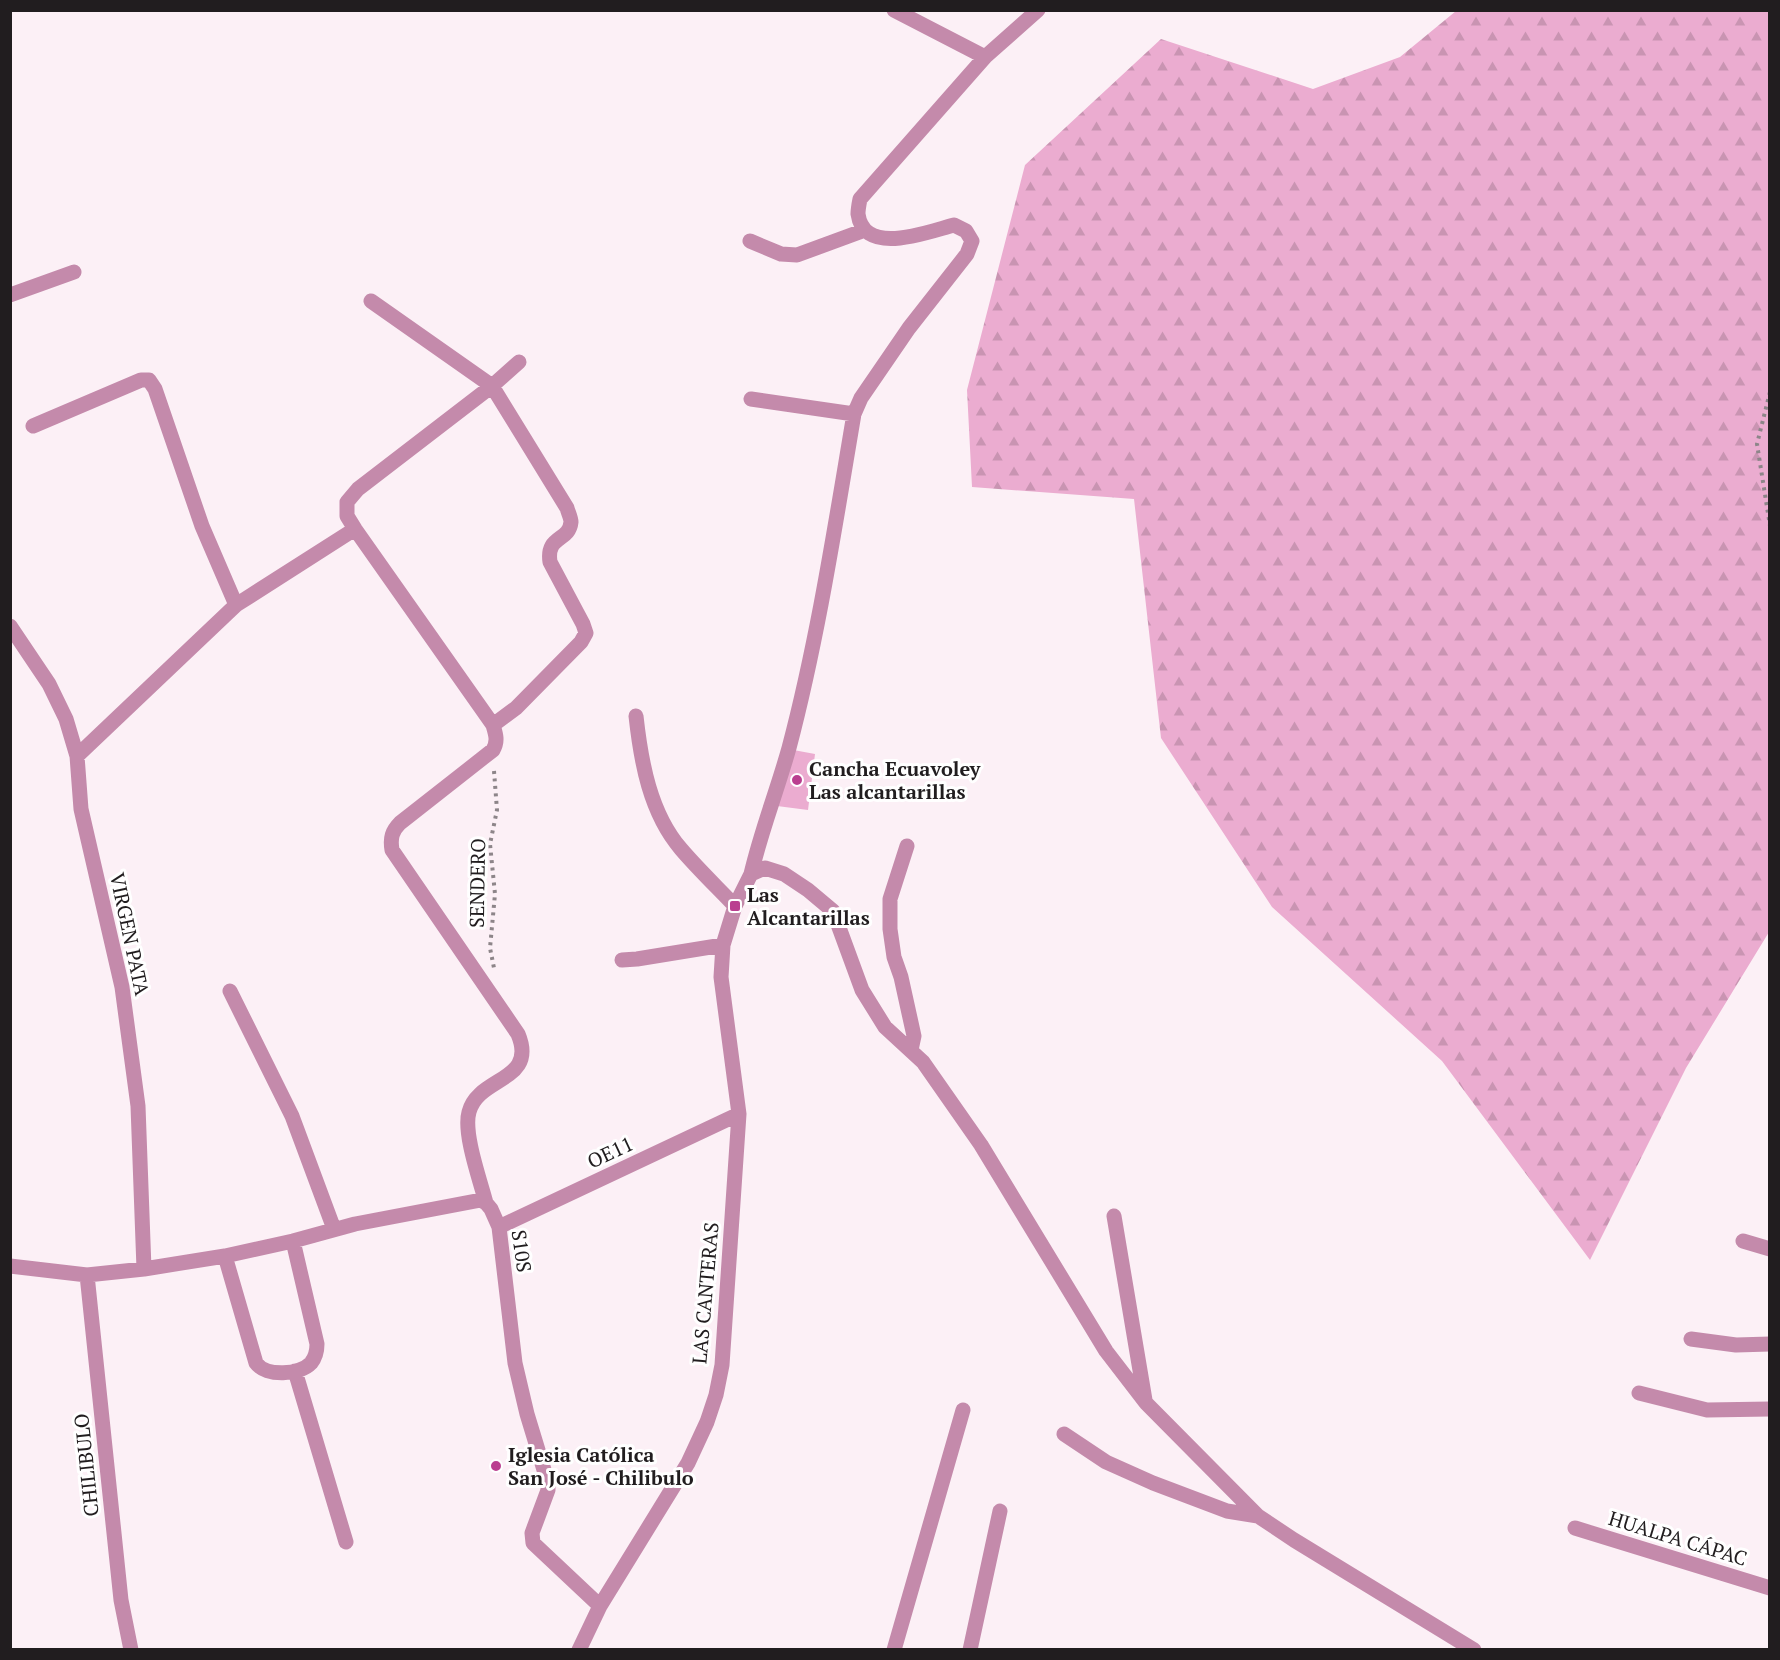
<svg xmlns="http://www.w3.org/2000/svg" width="1780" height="1660" font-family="'PT Serif',serif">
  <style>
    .forest { fill: url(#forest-firs) }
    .park { fill: #ebacd0 }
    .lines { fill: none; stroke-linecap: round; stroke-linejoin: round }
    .path { stroke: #8d8589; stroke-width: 4; stroke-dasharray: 3 4.5; stroke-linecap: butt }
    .minor { stroke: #c48aab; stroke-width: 15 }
    .poi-dot { fill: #ba3f90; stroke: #fff; stroke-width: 2 }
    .labels { text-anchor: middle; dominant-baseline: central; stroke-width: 6; stroke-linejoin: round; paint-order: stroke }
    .poi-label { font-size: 20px; font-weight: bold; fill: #211d1f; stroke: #fff; text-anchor: start }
    .street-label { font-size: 20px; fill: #211d1f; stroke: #fff }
  </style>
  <defs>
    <pattern id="forest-firs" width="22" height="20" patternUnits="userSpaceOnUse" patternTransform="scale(1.5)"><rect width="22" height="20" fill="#ebacd0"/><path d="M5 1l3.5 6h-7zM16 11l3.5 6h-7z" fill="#c994b2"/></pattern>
  </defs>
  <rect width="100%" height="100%" fill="#fcf0f6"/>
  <path class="forest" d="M1456 11H1769V932L1686 1068 1590 1260 1442 1061 1272 907 1161 738 1134 499 972 487 967 390 1025 165 1161 39 1313 89 1400 57Z"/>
  <path class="park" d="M788 749 815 754 808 810 777 806Z"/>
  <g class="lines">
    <path class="path" d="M1770 392 1757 444 1770 526
      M494 771 497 810 490 844 495 894 490 948 494 968"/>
    <path class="minor" d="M894 10 985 57
      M750 241 781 254 797 255 865 230
      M10 295 74 272
      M371 301 492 386 567 508C568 512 571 518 571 522 569 542 546 535 550 562L583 624 586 633 581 642 516 708 493 725
      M751 399 854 414
      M33 426 141 380H149L155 389 202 526 236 605
      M10 626 49 684 66 719 77 756 81 809 122 987 138 1106 144 1269
      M636 716C641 762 650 813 681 849 698 869 717 887 735 906
      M77 756 236 605 355 529
      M907 846 890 899V929L894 957 901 977 914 1036 911 1050
      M751 874C761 831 777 791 789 748 818 638 835 526 854 414L861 398 909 328 967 254 972 241 966 231 954 225C927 232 864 257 858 214 858 209 859 204 860 199L985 57 1038 10
      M622 960 637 959 723 945
      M230 991 292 1116 334 1229
      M486 1203C480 1180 463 1133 469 1112 478 1076 538 1082 518 1034L392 850C390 838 392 831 400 823L493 750C498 741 496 735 493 725L355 529 347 516V502L358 489 492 386 519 362
      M1114 1216 1145 1400
      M499 1227 739 1114
      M1743 1241 1770 1249
      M225 1256 256 1363C266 1377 300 1375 311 1363 315 1358 317 1351 317 1344L293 1241
      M10 1266 87 1275 144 1269 225 1256 293 1241 355 1224 481 1200 486 1203 491 1209 499 1227 515 1363 527 1414 548 1483V1490L532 1533 533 1543 600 1606
      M87 1275 121 1600 131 1650
      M1691 1339 1736 1345 1770 1344
      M295 1371 346 1542
      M1639 1393 1707 1410 1770 1409
      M1064 1434 1106 1462 1153 1483 1227 1511 1258 1516
      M1575 1528 1770 1588
      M579 1650 600 1606 688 1463 707 1422 716 1395 722 1365 739 1114 721 977 723 945 735 906 751 874 765 868 784 874 808 890 833 911 862 990 885 1027 923 1062 981 1145 1106 1351 1146 1403 1258 1516 1294 1540 1474 1650
      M894 1650 963 1410
      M970 1650 1000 1511"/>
  </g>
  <g class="poi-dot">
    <circle cx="797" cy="780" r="6"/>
    <rect x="729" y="900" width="12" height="12" rx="3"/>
    <circle cx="496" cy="1466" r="6"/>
  </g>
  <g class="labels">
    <g class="poi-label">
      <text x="809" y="768">Cancha Ecuavoley<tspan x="809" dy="23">Las alcantarillas</tspan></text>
      <text x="747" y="894">Las<tspan x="747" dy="23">Alcantarillas</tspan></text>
      <text x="508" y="1454">Iglesia Católica<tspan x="508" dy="23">San José - Chilibulo</tspan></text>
    </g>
    <g class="street-label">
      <text transform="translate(477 883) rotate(-89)">SENDERO</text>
      <text transform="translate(130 934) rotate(78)">VIRGEN PATA</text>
      <text transform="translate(610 1152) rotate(-25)">OE11</text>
      <text transform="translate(522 1251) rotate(82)">S10S</text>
      <text transform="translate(705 1293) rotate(-85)">LAS CANTERAS</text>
      <text transform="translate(86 1465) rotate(-96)">CHILIBULO</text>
      <text transform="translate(1678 1538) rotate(17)">HUALPA CÁPAC</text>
    </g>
  </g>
  <rect width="1780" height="1660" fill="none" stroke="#211d1f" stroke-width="24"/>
</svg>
